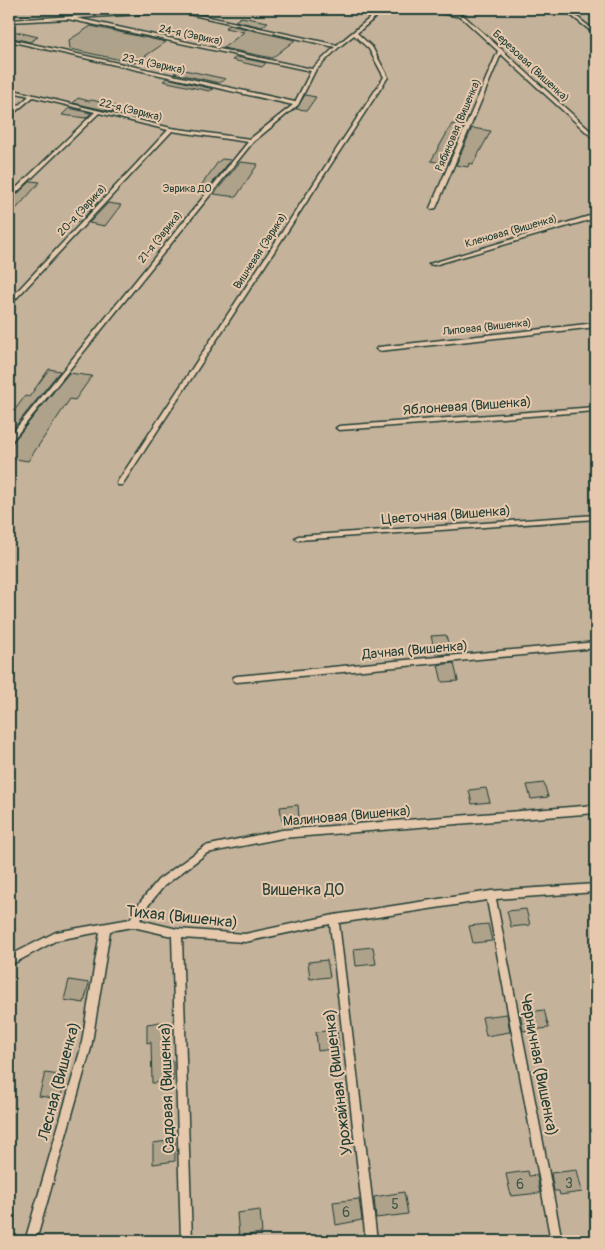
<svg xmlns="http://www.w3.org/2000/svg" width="605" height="1250" font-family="Pangolin,sans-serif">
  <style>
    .green { fill: #c5b29a; stroke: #727867 }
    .building { fill: #aea28b; stroke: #1f3d34 }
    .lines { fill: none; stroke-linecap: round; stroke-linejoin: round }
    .lane-casing { stroke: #1f3d34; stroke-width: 3 }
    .lane { fill: #e6c9ad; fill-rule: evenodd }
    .labels { text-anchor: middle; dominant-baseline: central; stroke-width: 4; stroke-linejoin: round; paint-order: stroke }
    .far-street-label { font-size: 11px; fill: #1f3d34; stroke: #e6c9ad }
    .far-park-label { font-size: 11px; fill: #274339; stroke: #e6c9ad }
    .street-label { font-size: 14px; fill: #1f3d34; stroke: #e6c9ad }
    .near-number-label { font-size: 14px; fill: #43564a }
    .near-park-label { font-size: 16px; fill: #274339; stroke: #e6c9ad }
    .near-street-label { font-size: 16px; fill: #1f3d34; stroke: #e6c9ad }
  </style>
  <rect width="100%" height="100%" fill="#e6c9ad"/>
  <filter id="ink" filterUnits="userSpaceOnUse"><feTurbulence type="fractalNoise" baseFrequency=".02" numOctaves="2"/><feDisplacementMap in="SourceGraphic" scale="10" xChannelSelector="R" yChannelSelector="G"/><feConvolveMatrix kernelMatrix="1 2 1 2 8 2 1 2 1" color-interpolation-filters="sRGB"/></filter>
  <g filter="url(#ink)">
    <path class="green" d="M9 9H596V1241H9Z"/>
    <path class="building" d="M241 17 268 22 262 27 235 21Z
      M229 25 295 40 272 58 223 48 244 32 225 28Z
      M91 26 166 42 135 63 70 49 69 40Z
      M9 30 38 37 30 42 9 37Z
      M236 57 266 63 262 67 232 60Z
      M180 69 226 79 219 83 174 73Z
      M167 78 213 89 209 91 163 81Z
      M305 95 316 97 307 110 296 109Z
      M78 98 89 101 92 100 118 107 114 112 73 103Z
      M69 108 91 113 86 118 62 115Z
      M452 124 463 126 447 164 431 161Z
      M472 128 491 131 473 164 469 163 468 167 456 165Z
      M222 159 231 160 205 192 197 191 218 162Z
      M240 162 258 164 236 197 214 194Z
      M31 181 40 182 9 217V200L12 199Z
      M89 200 98 202 80 222 72 221Z
      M108 203 121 205 105 226 89 223Z
      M49 369 60 371 9 434V418L25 396 29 397Z
      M69 373 92 376 75 400 70 399 28 461 9 458V445L12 443Z
      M446 635 451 654 436 655 431 636Z
      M454 663 458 681 442 682 438 665Z
      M544 783 548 797 531 799 527 785Z
      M486 788 490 802 472 804 469 790Z
      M298 805 299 819 282 821 280 807Z
      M526 909 530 925 511 927 507 911Z
      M488 924 492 941 473 943 469 926Z
      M373 947 376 964 356 966 354 949Z
      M327 960 330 977 310 979 308 962Z
      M69 980 89 983 84 1003 64 1000Z
      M544 1010 549 1028 523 1031 520 1013Z
      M507 1014 510 1032 486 1036 482 1017Z
      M167 1021 169 1061H173V1081L152 1083 151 1042 147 1043V1024Z
      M337 1030 339 1048 318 1051 316 1032Z
      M45 1073 67 1076 60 1099 39 1096Z
      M175 1140V1161L153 1164V1143Z
      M577 1170 582 1192 560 1195 559 1191H554L551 1173Z
      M528 1171 529 1176 537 1175 540 1193 511 1196 506 1174Z
      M404 1192 408 1214 376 1218 374 1197Z
      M359 1199 362 1220 336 1225 333 1202Z
      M260 1210 262 1233 239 1236 237 1213Z"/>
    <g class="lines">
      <defs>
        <path id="lane" d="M192 9H209L207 10 76 18 312 69 335 47 184 13 186 12 337 45 381 9H385L357 33 372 47 388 77 122 485H118L117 483 118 481 384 77 369 49 354 35 339 47 315 71 298 105 253 142 11 442 9 443V437L248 142 172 131 11 304 9 305V300L168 130 99 113 11 198H9V195L95 112 33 97 9 117V114L29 96 9 91V89L171 128 250 139 293 105 9 41V39L295 102 311 71 68 19 9 22V20Z
          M418 9H425L463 15 501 49H502L503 51 596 136V139H594L501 54 436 208 431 209 430 208 498 51 461 17Z
          M563 9H567L596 32V35Z
          M596 214V218L434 265 429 264Z
          M596 323V327L379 351 376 349 379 347Z
          M596 407V411L339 430 336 428 339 426Z
          M596 515V519L298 540 295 538 298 536Z
          M596 642V648L237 682 234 681 233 679 234 677 237 676Z
          M596 805V813L282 838 207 853 164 886 147 907 140 920 177 929 245 934 334 915 491 891 596 884V892L496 899 562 1241H551L487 900 339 923 377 1241H366L330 924 245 942 182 938 192 1241H181L172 936 133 927 110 931 91 1048 36 1241H25L81 1048 100 932 57 940 9 966V956L56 932 130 919 141 901 158 880 205 846 282 830Z"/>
      </defs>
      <use href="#lane" class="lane-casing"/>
      <use href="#lane" class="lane"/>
    </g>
  </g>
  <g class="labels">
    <g class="far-street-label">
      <text transform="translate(191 35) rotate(12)">24-я (Эврика)</text>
      <text transform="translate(154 64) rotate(12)">23-я (Эврика)</text>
      <text transform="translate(531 66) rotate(43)">Березовая (Вишенка)</text>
      <text transform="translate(131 110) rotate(14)">22-я (Эврика)</text>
      <text transform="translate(458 125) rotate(-67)">Рябиновая (Вишенка)</text>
      <text transform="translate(82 210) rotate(-47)">20-я (Эврика)</text>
      <text transform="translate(511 231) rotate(-16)">Кленовая (Вишенка)</text>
      <text transform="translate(160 237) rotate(-51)">21-я (Эврика)</text>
      <text transform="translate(260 251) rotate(-57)">Вишневая (Эврика)</text>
      <text transform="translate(487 327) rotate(-6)">Липовая (Вишенка)</text>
    </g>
    <g class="far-park-label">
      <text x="187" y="188">Эврика ДО</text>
    </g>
    <g class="street-label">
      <text transform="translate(467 406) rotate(-4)">Яблоневая (Вишенка)</text>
      <text transform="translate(446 515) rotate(-4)">Цветочная (Вишенка)</text>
      <text transform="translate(415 650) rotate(-5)">Дачная (Вишенка)</text>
      <text transform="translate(347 816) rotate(-5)">Малиновая (Вишенка)</text>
    </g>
    <g class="near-number-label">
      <text x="569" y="1183">3</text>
      <text x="520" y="1184">6</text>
      <text x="395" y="1204">5</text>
      <text x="346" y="1212">6</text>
    </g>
    <g class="near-park-label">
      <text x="303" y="890">Вишенка ДО</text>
    </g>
    <g class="near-street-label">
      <text transform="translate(182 917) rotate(6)">Тихая (Вишенка)</text>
      <text transform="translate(539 1065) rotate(79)">Черничная (Вишенка)</text>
      <text transform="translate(59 1081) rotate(-75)">Лесная (Вишенка)</text>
      <text transform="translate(338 1082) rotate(-97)">Урожайная (Вишенка)</text>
      <text transform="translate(167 1088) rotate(-92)">Садовая (Вишенка)</text>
    </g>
  </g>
  <rect width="605" height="1250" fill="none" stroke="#e6c9ad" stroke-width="30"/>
  <rect x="15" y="15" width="575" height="1220" fill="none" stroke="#1f3d34" stroke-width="2" filter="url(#ink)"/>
</svg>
